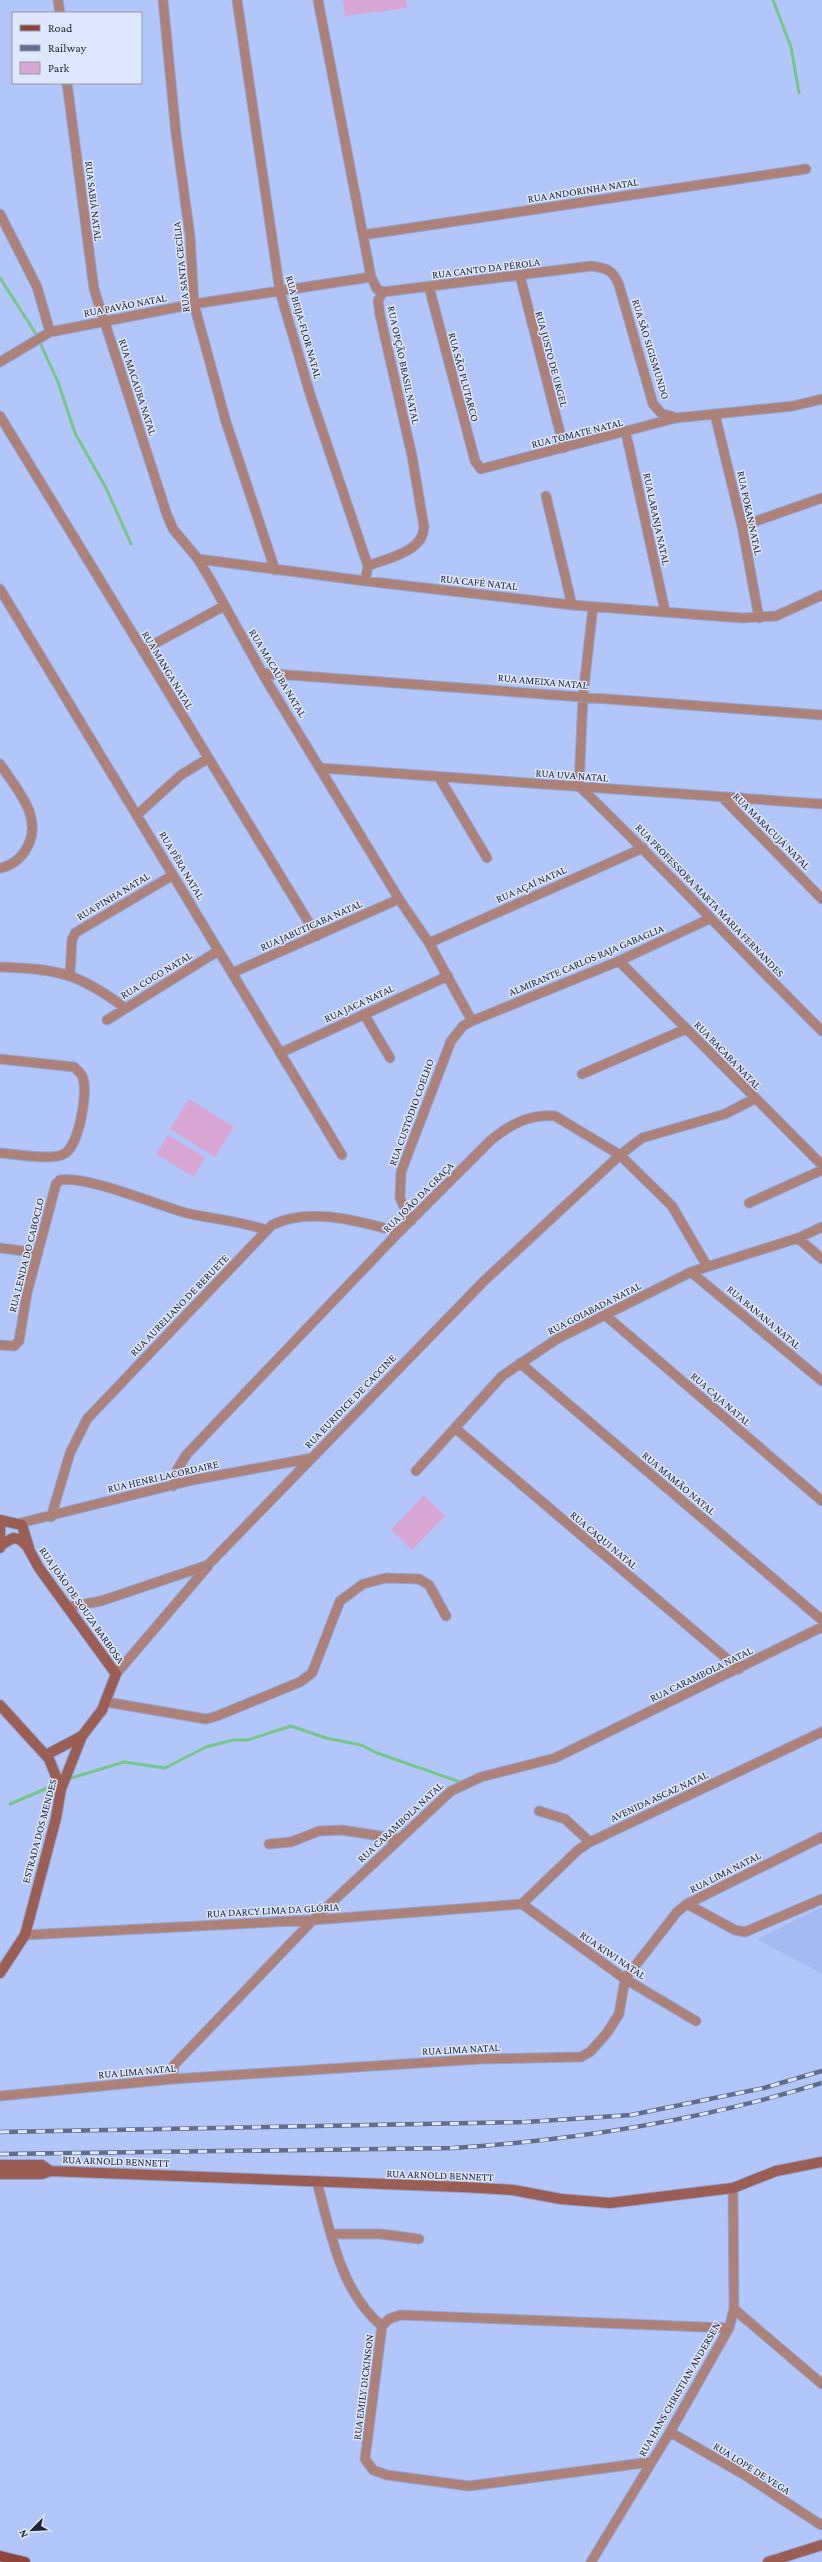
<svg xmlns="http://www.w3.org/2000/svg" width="822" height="2562" font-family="'Crimson Pro',serif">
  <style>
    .built { fill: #a4b9f2 }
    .green { fill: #d7a6d3 }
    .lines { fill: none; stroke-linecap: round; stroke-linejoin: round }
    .stream { stroke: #76c687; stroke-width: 3 }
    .street-casing { stroke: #95a6d3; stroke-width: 11 }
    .secondary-casing { stroke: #95a6d3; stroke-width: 12 }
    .primary-casing { stroke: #95a6d3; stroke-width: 12 }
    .street { stroke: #ac817a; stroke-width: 9 }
    .secondary { stroke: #9b5e55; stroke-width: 10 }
    .primary { stroke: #8e443a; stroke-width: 10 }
    .rail-casing { stroke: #606d8f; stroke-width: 4.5 }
    .rail { stroke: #dfe7fd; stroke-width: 3; stroke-dasharray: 9; stroke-linecap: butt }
    .labels { text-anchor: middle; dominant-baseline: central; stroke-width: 3; stroke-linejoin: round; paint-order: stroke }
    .street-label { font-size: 11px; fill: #1d2438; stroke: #dfe7fd }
  </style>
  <rect width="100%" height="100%" fill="#b3c6fa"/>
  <path class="built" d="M822 1907V1974L757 1939Z"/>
  <path class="green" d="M343 0H406L407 8 345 16Z
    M189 1099 234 1127 215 1157 170 1129Z
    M168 1135 205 1157 194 1177 156 1154Z
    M424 1495 445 1516 412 1550 391 1530Z"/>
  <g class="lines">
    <path class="stream" d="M773 0 791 47 799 93
      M0 278 36 334 58 382 75 433 107 490 131 544
      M68 1779 124 1762 165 1768 206 1747 233 1740H248L291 1726 326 1738 361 1745 377 1753 463 1783
      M10 1804 57 1784"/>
    <defs>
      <path id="street" d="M58 0 60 13
        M163 0 176 134 190 236 194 304 226 422 275 570
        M237 0 280 292 311 397 368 566 365 581
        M318 0 371 277 377 289 383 292 378 301 380 315 412 456 424 527C423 552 388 558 368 566
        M67 83 94 289 167 515 173 529 198 559 211 581 265 678 399 899 429 943 472 1021
        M0 214 37 287 50 332 0 362
        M363 235 806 169
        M520 276 564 448
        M429 287 475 461 481 469 676 418
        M383 292 591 266C607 268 613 270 619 285L653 404 661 413 676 418 793 406 822 399
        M50 332 194 304 371 277
        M715 415 742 526 759 618
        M0 416 317 936
        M626 433 665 611
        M546 496 572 605
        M742 526 822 498
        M198 559 365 581 572 605 742 618 776 616 822 595
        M0 589 342 1155
        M593 607 583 696 579 786C662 866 740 950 822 1031
        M143 650 224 606
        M262 673 822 715
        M0 764C17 790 46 819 25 851 19 860 11 866 0 868
        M320 768 822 804
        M439 777 487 858
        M722 797 822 899
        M138 814 181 775 207 759
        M429 943 643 848
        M619 961 822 1165
        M0 967C57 969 79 973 125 1008
        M232 973 399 899
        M70 974 72 940 75 933 173 875
        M364 1014 390 1058
        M107 1020 218 951
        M280 1053 448 976
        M0 1059 74 1067C77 1070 82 1074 83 1078 88 1094 79 1146 64 1154 51 1161 16 1154 0 1153
        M582 1074 686 1029
        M749 1203 822 1170
        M411 1221 400 1198 401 1172 451 1041 463 1026 472 1021 619 961 709 919
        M798 1238 822 1259
        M0 1248 38 1253
        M691 1272 822 1381
        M605 1315 822 1501
        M0 1345 14 1346 19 1341 27 1293 56 1184 60 1180C86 1175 157 1205 186 1213 213 1219 240 1221 266 1230
        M520 1363 822 1620
        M455 1428 739 1669
        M416 1471 502 1376 557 1339 691 1272 798 1238 822 1227
        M173 1486 177 1470 187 1454 399 1232 491 1140C511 1124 529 1114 555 1116L620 1155 672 1206 707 1266
        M51 1517 70 1453 87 1419 272 1225C310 1206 361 1222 399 1232
        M20 1523 193 1480 312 1458
        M68 1607 101 1601 208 1565 485 1280 620 1155 642 1138 725 1114 754 1099
        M116 1674 208 1566
        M106 1702 206 1719 217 1716 300 1682 312 1673 340 1601 363 1584 386 1578 419 1579 429 1585 446 1616
        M539 1811 565 1819 590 1842
        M269 1844 291 1842 319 1831 342 1830 399 1839
        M522 1904 578 1850 590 1842 822 1732
        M522 1904 625 1979 696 2021
        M687 1904 735 1930 745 1932 822 1899
        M25 1935 313 1920 522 1904
        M173 2079 174 2065 313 1920 451 1791 481 1777 555 1758 822 1627
        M0 2096 173 2079 481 2059 581 2057 590 2052 607 2033 619 2014 625 1979 677 1912 687 1904 822 1837
        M317 2182C330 2231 341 2293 382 2326
        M331 2234H381L419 2239
        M734 2309 822 2384
        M670 2432 743 2474 821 2525
        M651 2462 469 2486 387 2475 373 2470 365 2459 382 2326 389 2319 400 2315 729 2328
        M591 2562 670 2432 729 2328 734 2309 733 2188"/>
      <path id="secondary" d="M0 1520 22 1525 29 1548
        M0 1527V1548
        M0 1705 49 1759 61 1789
        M46 1755 82 1736
        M0 1973 25 1935 56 1818 61 1789 82 1736 102 1710 116 1674 39 1568 27 1546 19 1539 13 1538 1 1545
        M0 2165H42L50 2171
        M0 2174H42L50 2171 462 2187 513 2190 561 2199 610 2203 733 2188 776 2171 822 2162
        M768 2562 822 2545"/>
      <path id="primary" d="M0 2556 25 2562"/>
    </defs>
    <use href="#street" class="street-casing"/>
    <use href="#secondary" class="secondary-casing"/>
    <use href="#primary" class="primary-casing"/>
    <use href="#street" class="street"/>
    <use href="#secondary" class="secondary"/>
    <use href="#primary" class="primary"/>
    <defs>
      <path id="rail" d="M0 2132 526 2122 631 2115 764 2088 822 2071
        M0 2154 453 2148C578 2140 702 2120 822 2083"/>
    </defs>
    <use href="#rail" class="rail-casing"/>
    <use href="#rail" class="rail"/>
  </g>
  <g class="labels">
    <g class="street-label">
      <text transform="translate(583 190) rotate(-9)">RUA ANDORINHA NATAL</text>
      <text transform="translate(94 201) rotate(83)">RUA SABIÁ NATAL</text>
      <text transform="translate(181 267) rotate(-96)">RUA SANTA CECÍLIA</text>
      <text transform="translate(486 268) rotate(-7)">RUA CANTO DA PÉROLA</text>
      <text transform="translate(125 305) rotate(-11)">RUA PAVÃO NATAL</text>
      <text transform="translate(304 327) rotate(74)">RUA BEIJA-FLOR NATAL</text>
      <text transform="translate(651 349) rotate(73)">RUA SÃO SIGISMUNDO</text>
      <text transform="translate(552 359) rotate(75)">RUA JUSTO DE URGEL</text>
      <text transform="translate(404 365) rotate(78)">RUA OPÇÃO BRASIL NATAL</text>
      <text transform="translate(464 377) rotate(75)">RUA SÃO PLUTARCO</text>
      <text transform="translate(138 387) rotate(72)">RUA MACAÚBA NATAL</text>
      <text transform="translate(577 433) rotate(-14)">RUA TOMATE NATAL</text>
      <text transform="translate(750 513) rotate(78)">RUA POKAN NATAL</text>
      <text transform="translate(657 519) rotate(78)">RUA LARANJA NATAL</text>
      <text transform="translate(479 582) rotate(6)">RUA CAFÉ NATAL</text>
      <text transform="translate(168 670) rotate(59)">RUA MANGA NATAL</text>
      <text transform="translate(278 673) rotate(59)">RUA MACAÚBA NATAL</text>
      <text transform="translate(543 681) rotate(5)">RUA AMEIXA NATAL</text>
      <text transform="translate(572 775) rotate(4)">RUA UVA NATAL</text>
      <text transform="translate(772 831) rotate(45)">RUA MARACUJÁ NATAL</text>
      <text transform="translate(182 865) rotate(59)">RUA PÊRA NATAL</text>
      <text transform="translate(531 884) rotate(-24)">RUA AÇAÍ NATAL</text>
      <text transform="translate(113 896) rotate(-31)">RUA PINHA NATAL</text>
      <text transform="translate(710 900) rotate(46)">RUA PROFESSORA MARTA MARIA FERNANDES</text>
      <text transform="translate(311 925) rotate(-24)">RUA JABUTICABA NATAL</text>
      <text transform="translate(586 960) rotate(-23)">ALMIRANTE CARLOS RAJA GABAGLIA</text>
      <text transform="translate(156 975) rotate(-31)">RUA COCO NATAL</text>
      <text transform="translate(359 1003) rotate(-25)">RUA JACA NATAL</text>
      <text transform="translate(728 1055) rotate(46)">RUA BACABA NATAL</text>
      <text transform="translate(411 1112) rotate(-70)">RUA CUSTÓDIO COELHO</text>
      <text transform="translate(418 1197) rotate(-45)">RUA JOÃO DA GRAÇA</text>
      <text transform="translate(26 1255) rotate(-76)">RUA LENDA DO CABOCLO</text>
      <text transform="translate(179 1305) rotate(-46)">RUA AURELIANO DE BERUETE</text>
      <text transform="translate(594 1308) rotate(-27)">RUA GOIABADA NATAL</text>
      <text transform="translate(764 1317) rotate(40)">RUA BANANA NATAL</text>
      <text transform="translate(721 1399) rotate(41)">RUA CAJA NATAL</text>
      <text transform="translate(350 1401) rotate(-46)">RUA EURIDICE DE CACCINE</text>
      <text transform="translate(163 1476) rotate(-13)">RUA HENRI LACORDAIRE</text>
      <text transform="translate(679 1483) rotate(40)">RUA MAMÃO NATAL</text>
      <text transform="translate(604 1540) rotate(40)">RUA CAQUI NATAL</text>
      <text transform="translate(82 1605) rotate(55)">RUA JOÃO DE SOUZA BARBOSA</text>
      <text transform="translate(701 1674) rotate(-26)">RUA CARAMBOLA NATAL</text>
      <text transform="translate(659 1796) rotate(-25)">AVENIDA ASCAZ NATAL</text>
      <text transform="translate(400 1822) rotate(-43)">RUA CARAMBOLA NATAL</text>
      <text transform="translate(39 1831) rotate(-75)">ESTRADA DOS MENDES</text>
      <text transform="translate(725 1872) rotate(-27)">RUA LIMA NATAL</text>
      <text transform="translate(273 1910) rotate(-3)">RUA DARCY LIMA DA GLÓRIA</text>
      <text transform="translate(613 1955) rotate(34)">RUA KIWI NATAL</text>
      <text transform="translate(461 2049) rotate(-3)">RUA LIMA NATAL</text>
      <text transform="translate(137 2071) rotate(-5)">RUA LIMA NATAL</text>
      <text transform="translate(116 2161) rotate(2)">RUA ARNOLD BENNETT</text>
      <text transform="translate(440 2175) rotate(2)">RUA ARNOLD BENNETT</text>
      <text transform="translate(363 2387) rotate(-83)">RUA EMILY DICKINSON</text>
      <text transform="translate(679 2389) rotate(-60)">RUA HANS CHRISTIAN ANDERSEN</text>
      <text transform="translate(752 2468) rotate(32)">RUA LOPE DE VEGA</text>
    </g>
  </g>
  <rect x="12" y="12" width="130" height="72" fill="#dfe7fd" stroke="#9199ae"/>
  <rect x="20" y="25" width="20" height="6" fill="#8e443a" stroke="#9199ae"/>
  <text x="48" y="32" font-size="12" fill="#1d2438">Road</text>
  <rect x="20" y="45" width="20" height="6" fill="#606d8f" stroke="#9199ae"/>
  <text x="48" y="52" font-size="12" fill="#1d2438">Railway</text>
  <rect x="20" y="62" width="20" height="12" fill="#d7a6d3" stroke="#9199ae"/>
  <text x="48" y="72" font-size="12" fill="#1d2438">Park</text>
  <g transform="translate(32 2530) rotate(246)" stroke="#dfe7fd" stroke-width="3" paint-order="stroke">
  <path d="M0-3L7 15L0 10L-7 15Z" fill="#1d2438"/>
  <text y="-6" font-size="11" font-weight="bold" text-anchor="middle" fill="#1d2438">N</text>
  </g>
</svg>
